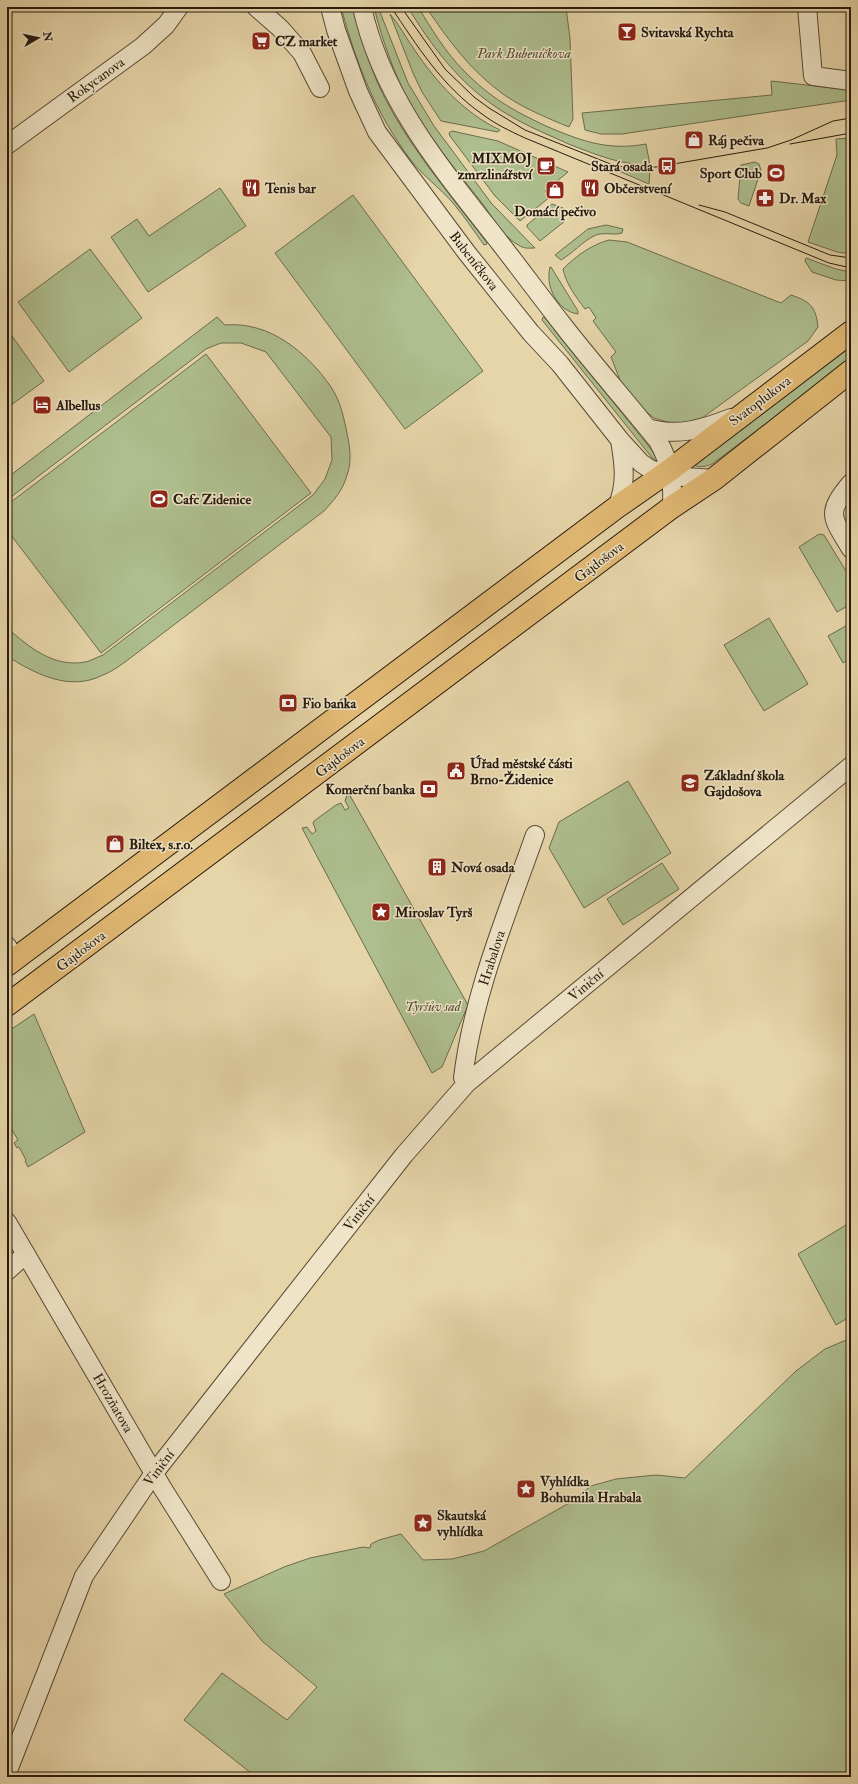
<svg xmlns="http://www.w3.org/2000/svg" width="858" height="1784" font-family="'IM FELL Double Pica',serif">
  <style>
    .green { fill: #aebe8e; stroke: #6a6c4e }
    .lines { fill: none; stroke-linecap: round; stroke-linejoin: round }
    .minor-casing { stroke: #574a35; stroke-width: 20 }
    .major-casing { stroke: #271b0e; stroke-width: 24 }
    .minor { stroke: #efe4c7; stroke-width: 18 }
    .major { stroke: #e3ba74; stroke-width: 22 }
    .tram { stroke: #271b0e; stroke-width: 1 }
    .labels { text-anchor: middle; dominant-baseline: central; stroke-width: 3; stroke-linejoin: round; paint-order: stroke }
    .poi-label { font-size: 14px; font-weight: bold; fill: #271b0e; stroke: #efe4c7; text-anchor: start }
    .park-label { font-size: 14px; font-style: italic; fill: #504c34; stroke: #efe4c7 }
    .street-label { font-size: 14px; fill: #271b0e; stroke: #efe4c7 }
  </style>
  <rect width="100%" height="100%" fill="#e6d5a9"/>
  <filter id="stains"><feTurbulence type="fractalNoise" baseFrequency=".005" numOctaves="4"/><feColorMatrix values="0 0 0 0 .2 0 0 0 0 .09 0 0 0 0 .02 0 0 0 .5 -.17"/></filter>
  <radialGradient id="worn" r=".72"><stop offset=".6" stop-color="#630" stop-opacity="0"/><stop offset="1" stop-color="#630" stop-opacity=".3"/></radialGradient>
  <path class="green" d="M341 7H354C360 34 368 62 380 88 407 145 449 193 487 243V244L484 245C474 231 464 216 453 203 440 188 422 175 410 159 375 112 356 63 341 7Z
    M374 7H378L408 83 434 126 492 204 535 248C530 248 525 249 520 246 504 238 493 218 482 203 456 170 429 138 409 101 393 72 382 39 374 7Z
    M408 7H418C431 28 446 53 464 71 491 98 512 110 546 126 581 141 608 151 646 144L650 165C621 165 597 155 571 145 544 133 517 122 493 105 458 81 429 43 408 7Z
    M426 7H566L570 39 573 119 569 127C547 118 523 108 503 94 471 71 448 40 426 7Z
    M390 14C399 24 406 38 414 49 436 82 464 113 500 130L498 132 441 121 422 92 413 73Z
    M771 81 851 90V100L622 134H601L585 130 582 113 772 95Z
    M452 131 498 141 568 172 545 191 550 197 520 221 495 196 450 136 449 133Z
    M851 138V254L837 252 808 242 837 155 836 139Z
    M755 162 759 164 761 170 749 206 741 203 738 199 741 165Z
    M615 167 629 170 650 171 649 184 614 169Z
    M220 188 246 226 148 292 111 237 137 219 149 236Z
    M353 195 483 371 405 429 275 253Z
    M552 204 563 208 566 213 563 218 565 221 540 241 527 227V225Z
    M606 225 623 229 622 233C614 236 603 231 594 236 582 242 573 253 561 260L555 255 588 229Z
    M609 240 627 242 781 303 791 295C809 301 816 306 818 327L808 341 702 418 679 424 667 422 654 418 643 409 620 380 611 357 616 352 593 321 596 318 589 307 585 309C576 297 566 284 563 269 576 256 591 245 609 240Z
    M90 249 142 318 69 372 18 302Z
    M806 258 836 269 851 272V281L836 280 812 272 805 261Z
    M550 267H551L578 311V314C557 311 545 286 550 267Z
    M217 317 225 325C269 321 307 352 331 387 340 400 344 418 347 433 350 447 352 462 347 475 343 490 334 500 324 511L125 662C118 667 111 672 103 675 70 692 35 674 7 656V628C29 647 54 668 85 662 91 661 97 657 103 655L313 495 325 479 332 460 331 437 266 352 241 343H221L206 349 7 500V478Z
    M543 317 545 318 651 449 657 456 658 462 653 459 542 320Z
    M7 329 44 381 7 408Z
    M851 345V360L712 464C705 467 698 468 692 464Z
    M206 354 311 493 101 653 7 530V505Z
    M819 534 824 535 851 579V604L837 612 799 547Z
    M769 618 808 684 764 711 724 645Z
    M851 623V658L843 663 828 636Z
    M628 781 671 853 584 908 549 848 559 822Z
    M348 792 468 1005 442 1067 432 1073 302 828 307 827 312 834 316 831 313 823 314 821 336 805 341 803 345 810 349 808 345 801Z
    M662 863 679 889 623 925 607 899Z
    M34 1014 85 1132 28 1167 25 1161 26 1160 19 1147 17 1148 14 1143 18 1140 7 1122V1032Z
    M851 1222V1316L836 1325 798 1254Z
    M851 1338V1777H256L184 1720 222 1673 287 1720 317 1687 262 1641 224 1594 284 1567 310 1558 363 1547 370 1548 371 1544 379 1540 401 1534 423 1560 452 1559 484 1551 571 1502 591 1486 616 1479 656 1475 685 1478 796 1371 825 1349Z"/>
  <g class="lines">
    <defs>
      <path id="minor" d="M256 7 280 28 302 53 320 88
        M330 7 336 30 358 91 377 132 467 253 531 333 560 364 620 440 641 463 650 469 671 476 714 479
        M362 7C382 99 443 170 500 243 521 270 541 297 562 324 593 364 627 402 658 441 671 464 673 481 672 507
        M807 7 813 76 851 81
        M7 145 143 46 166 25 179 7
        M648 428C677 437 703 429 731 418
        M851 483C825 514 832 517 851 549
        M617 507C627 484 624 464 620 440
        M7 946 15 959
        M467 1083 463 1078C473 994 507 914 535 835
        M7 1222 163 1489 221 1581
        M7 1271 26 1254
        M7 1773 84 1576 154 1473 404 1155 467 1083 851 766"/>
      <path id="major" d="M7 965 617 507 670 470 851 332
        M7 1005 672 507 714 479 851 371"/>
    </defs>
    <use href="#minor" class="minor-casing"/>
    <use href="#major" class="major-casing"/>
    <use href="#minor" class="minor"/>
    <use href="#major" class="major"/>
    <path class="tram" d="M391 7C417 46 443 87 482 114 495 124 510 131 525 138L829 263 851 268
      M401 7 445 69 474 97 489 108 525 130 613 165 630 168 656 167 767 148 791 140 833 121 851 118
      M790 144 851 133
      M699 205 725 212 830 255 851 258"/>
  </g>
  <defs>
    <symbol id="bar-square" viewBox="-11 -11 22 22"><rect x="-9" y="-9" width="18" height="18" rx="4" fill="#8f2418" stroke="#efe4c7"/><path d="M-6-5H6L.8 .8V4.5H3.5V6h-7V4.5H-.8V.8Z" fill="#fff"/></symbol>
    <symbol id="supermarket-square" viewBox="-11 -11 22 22"><rect x="-9" y="-9" width="18" height="18" rx="4" fill="#8f2418" stroke="#efe4c7"/><path d="M-6-5.5h2.5l.6 2H6L4.5 2H-2.5L-4.4-4H-6ZM-1.5 3.2a1.3 1.3 0 1 0 .1 0ZM3 3.2a1.3 1.3 0 1 0 .1 0Z" fill="#fff"/></symbol>
    <symbol id="shop-square" viewBox="-11 -11 22 22"><rect x="-9" y="-9" width="18" height="18" rx="4" fill="#8f2418" stroke="#efe4c7"/><path d="M-5-2.5h2.3a2.7 3.5 0 0 1 5.4 0H5L5.5 6h-11ZM-1.5-2.5h3a1.5 2.3 0 0 0-3 0Z" fill="#fff"/></symbol>
    <symbol id="cafe-square" viewBox="-11 -11 22 22"><rect x="-9" y="-9" width="18" height="18" rx="4" fill="#8f2418" stroke="#efe4c7"/><path d="M-5.5-4.5H6V0H3Q3 3.5 0 3.5H-2.5Q-5.5 3.5-5.5 0ZM3-3.2v2h1.7v-2ZM-6 4.5H4V6H-6Z" fill="#fff"/></symbol>
    <symbol id="bus-square" viewBox="-11 -11 22 22"><rect x="-9" y="-9" width="18" height="18" rx="4" fill="#8f2418" stroke="#efe4c7"/><path d="M-5-6H5V4H4V6H2V4H-2V6H-4V4H-5ZM-3.5-4V0h7V-4ZM-3.5 1.2v1.5H-2V1.2ZM2 1.2v1.5H3.5V1.2Z" fill="#fff"/></symbol>
    <symbol id="stadium-square" viewBox="-11 -11 22 22"><rect x="-9" y="-9" width="18" height="18" rx="4" fill="#8f2418" stroke="#efe4c7"/><path d="M0-5a6.5 5 0 1 0 0 10a6.5 5 0 1 0 0-10ZM-3.5-1.8h7v3.6h-7Z" fill="#fff"/></symbol>
    <symbol id="restaurant-square" viewBox="-11 -11 22 22"><rect x="-9" y="-9" width="18" height="18" rx="4" fill="#8f2418" stroke="#efe4c7"/><path d="M-5-6h1v4h1v-4h1v4h1v-4h1v5L-1.5 .5V6h-2V.5L-5-1ZM5-6V6H3V1.5H1.5Q1.5-4 5-6Z" fill="#fff"/></symbol>
    <symbol id="pharmacy-square" viewBox="-11 -11 22 22"><rect x="-9" y="-9" width="18" height="18" rx="4" fill="#8f2418" stroke="#efe4c7"/><path d="M-2-6h4v4h4v4h-4v4h-4v-4h-4v-4h4Z" fill="#fff"/></symbol>
    <symbol id="hotel-square" viewBox="-11 -11 22 22"><rect x="-9" y="-9" width="18" height="18" rx="4" fill="#8f2418" stroke="#efe4c7"/><path d="M-6-4.5h1.5V1H6V5H4.5V3h-9V5H-6ZM-4 0a1.8 1.8 0 1 1 3.6 0ZM.5 0V-2.5h3Q6-2.5 6 0Z" fill="#fff"/></symbol>
    <symbol id="bank-square" viewBox="-11 -11 22 22"><rect x="-9" y="-9" width="18" height="18" rx="4" fill="#8f2418" stroke="#efe4c7"/><path d="M-6-4H6V4H-6ZM0-2.3a2.3 2.3 0 1 0 0 4.6a2.3 2.3 0 1 0 0-4.6Z" fill="#fff"/></symbol>
    <symbol id="civic-square" viewBox="-11 -11 22 22"><rect x="-9" y="-9" width="18" height="18" rx="4" fill="#8f2418" stroke="#efe4c7"/><path d="M-.6-6.5H3V-4.5H.6V-3L4-1V1h2V6H-6V1h2V-1L-.6-3ZM-1.2 2.5V6h2.4V2.5Z" fill="#fff"/></symbol>
    <symbol id="school-square" viewBox="-11 -11 22 22"><rect x="-9" y="-9" width="18" height="18" rx="4" fill="#8f2418" stroke="#efe4c7"/><path d="M0-5L7-2L0 1L-7-2ZM-4 1L0 2.5L4 1V4Q0 6-4 4Z" fill="#fff"/></symbol>
    <symbol id="building-square" viewBox="-11 -11 22 22"><rect x="-9" y="-9" width="18" height="18" rx="4" fill="#8f2418" stroke="#efe4c7"/><path d="M-4-6H4V6H1V3H-1V6H-4ZM-2.5-4.3h1.7v1.8h-1.7ZM.8-4.3h1.7v1.8H.8ZM-2.5-1h1.7V.8h-1.7ZM.8-1h1.7V.8H.8Z" fill="#fff"/></symbol>
    <symbol id="sight-square" viewBox="-11 -11 22 22"><rect x="-9" y="-9" width="18" height="18" rx="4" fill="#8f2418" stroke="#efe4c7"/><path d="M0-6L1.8-2.2L6-1.7L2.9 1.2L3.7 5.4L0 3.3L-3.7 5.4L-2.9 1.2L-6-1.7L-1.8-2.2Z" fill="#fff"/></symbol>
  </defs>
  <g fill-rule="evenodd">
    <use href="#bar-square" x="616" y="21" width="22" height="22"/>
    <use href="#supermarket-square" x="250" y="30" width="22" height="22"/>
    <use href="#shop-square" x="683" y="129" width="22" height="22"/>
    <use href="#cafe-square" x="535" y="155" width="22" height="22"/>
    <use href="#bus-square" x="656" y="155" width="22" height="22"/>
    <use href="#stadium-square" x="765" y="162" width="22" height="22"/>
    <use href="#restaurant-square" x="240" y="177" width="22" height="22"/>
    <use href="#restaurant-square" x="579" y="177" width="22" height="22"/>
    <use href="#shop-square" x="544" y="179" width="22" height="22"/>
    <use href="#pharmacy-square" x="754" y="187" width="22" height="22"/>
    <use href="#hotel-square" x="31" y="394" width="22" height="22"/>
    <use href="#stadium-square" x="148" y="488" width="22" height="22"/>
    <use href="#bank-square" x="277" y="692" width="22" height="22"/>
    <use href="#civic-square" x="445" y="760" width="22" height="22"/>
    <use href="#school-square" x="679" y="772" width="22" height="22"/>
    <use href="#bank-square" x="418" y="778" width="22" height="22"/>
    <use href="#shop-square" x="104" y="833" width="22" height="22"/>
    <use href="#building-square" x="426" y="856" width="22" height="22"/>
    <use href="#sight-square" x="370" y="901" width="22" height="22"/>
    <use href="#sight-square" x="515" y="1478" width="22" height="22"/>
    <use href="#sight-square" x="412" y="1512" width="22" height="22"/>
  </g>
  <g class="labels">
    <g class="poi-label">
      <text x="641" y="32">Svitavská Rychta</text>
      <text x="275" y="41">CZ market</text>
      <text x="708" y="140">Ráj pečiva</text>
      <text x="532" y="158" text-anchor="end">MIXMOJ<tspan x="532" dy="16">zmrzlinářství</tspan></text>
      <text x="653" y="166" text-anchor="end">Stará osada</text>
      <text x="762" y="173" text-anchor="end">Sport Club</text>
      <text x="265" y="188">Tenis bar</text>
      <text x="604" y="188">Občerstvení</text>
      <text x="779" y="198">Dr. Max</text>
      <text x="555" y="211" text-anchor="middle">Domácí pečivo</text>
      <text x="56" y="405">Albellus</text>
      <text x="173" y="499">Cafc Zidenice</text>
      <text x="302" y="703">Fio banka</text>
      <text x="470" y="763">Úřad městské části<tspan x="470" dy="16">Brno-Židenice</tspan></text>
      <text x="704" y="775">Základní škola<tspan x="704" dy="16">Gajdošova</tspan></text>
      <text x="415" y="789" text-anchor="end">Komerční banka</text>
      <text x="129" y="844">Biltex, s.r.o.</text>
      <text x="451" y="867">Nová osada</text>
      <text x="395" y="912">Miroslav Tyrš</text>
      <text x="540" y="1481">Vyhlídka<tspan x="540" dy="16">Bohumila Hrabala</tspan></text>
      <text x="437" y="1515">Skautská<tspan x="437" dy="16">vyhlídka</tspan></text>
    </g>
    <g class="park-label">
      <text x="524" y="53">Park Bubeníčkova</text>
      <text x="433" y="1006">Tyršův sad</text>
    </g>
    <g class="street-label">
      <text transform="translate(96 80) rotate(-36)">Rokycanova</text>
      <text transform="translate(474 261) rotate(52)">Bubeníčkova</text>
      <text transform="translate(760 401) rotate(-37)">Svatoplukova</text>
      <text transform="translate(599 562) rotate(-37)">Gajdošova</text>
      <text transform="translate(340 757) rotate(-37)">Gajdošova</text>
      <text transform="translate(81 951) rotate(-37)">Gajdošova</text>
      <text transform="translate(492 958) rotate(-72)">Hrabalova</text>
      <text transform="translate(586 985) rotate(-40)">Viniční</text>
      <text transform="translate(359 1213) rotate(-52)">Viniční</text>
      <text transform="translate(113 1403) rotate(60)">Hrozňatova</text>
      <text transform="translate(159 1468) rotate(-53)">Viniční</text>
    </g>
  </g>
  <rect width="858" height="1784" fill="none" stroke="#e6d5a9" stroke-width="24"/>
  <rect x="8" y="8" width="842" height="1768" fill="none" stroke="#271b0e" stroke-width="2"/>
  <rect x="12" y="12" width="834" height="1760" fill="none" stroke="#271b0e"/>
  <g transform="translate(38 38) rotate(81)" stroke="#efe4c7" stroke-width="3" paint-order="stroke">
  <path d="M0-3L7 15L0 10L-7 15Z" fill="#271b0e"/>
  <text y="-6" font-size="11" font-weight="bold" text-anchor="middle" fill="#271b0e">N</text>
  </g>
  <rect width="100%" height="100%" filter="url(#stains)"/>
  <rect width="100%" height="100%" fill="url(#worn)"/>
</svg>
